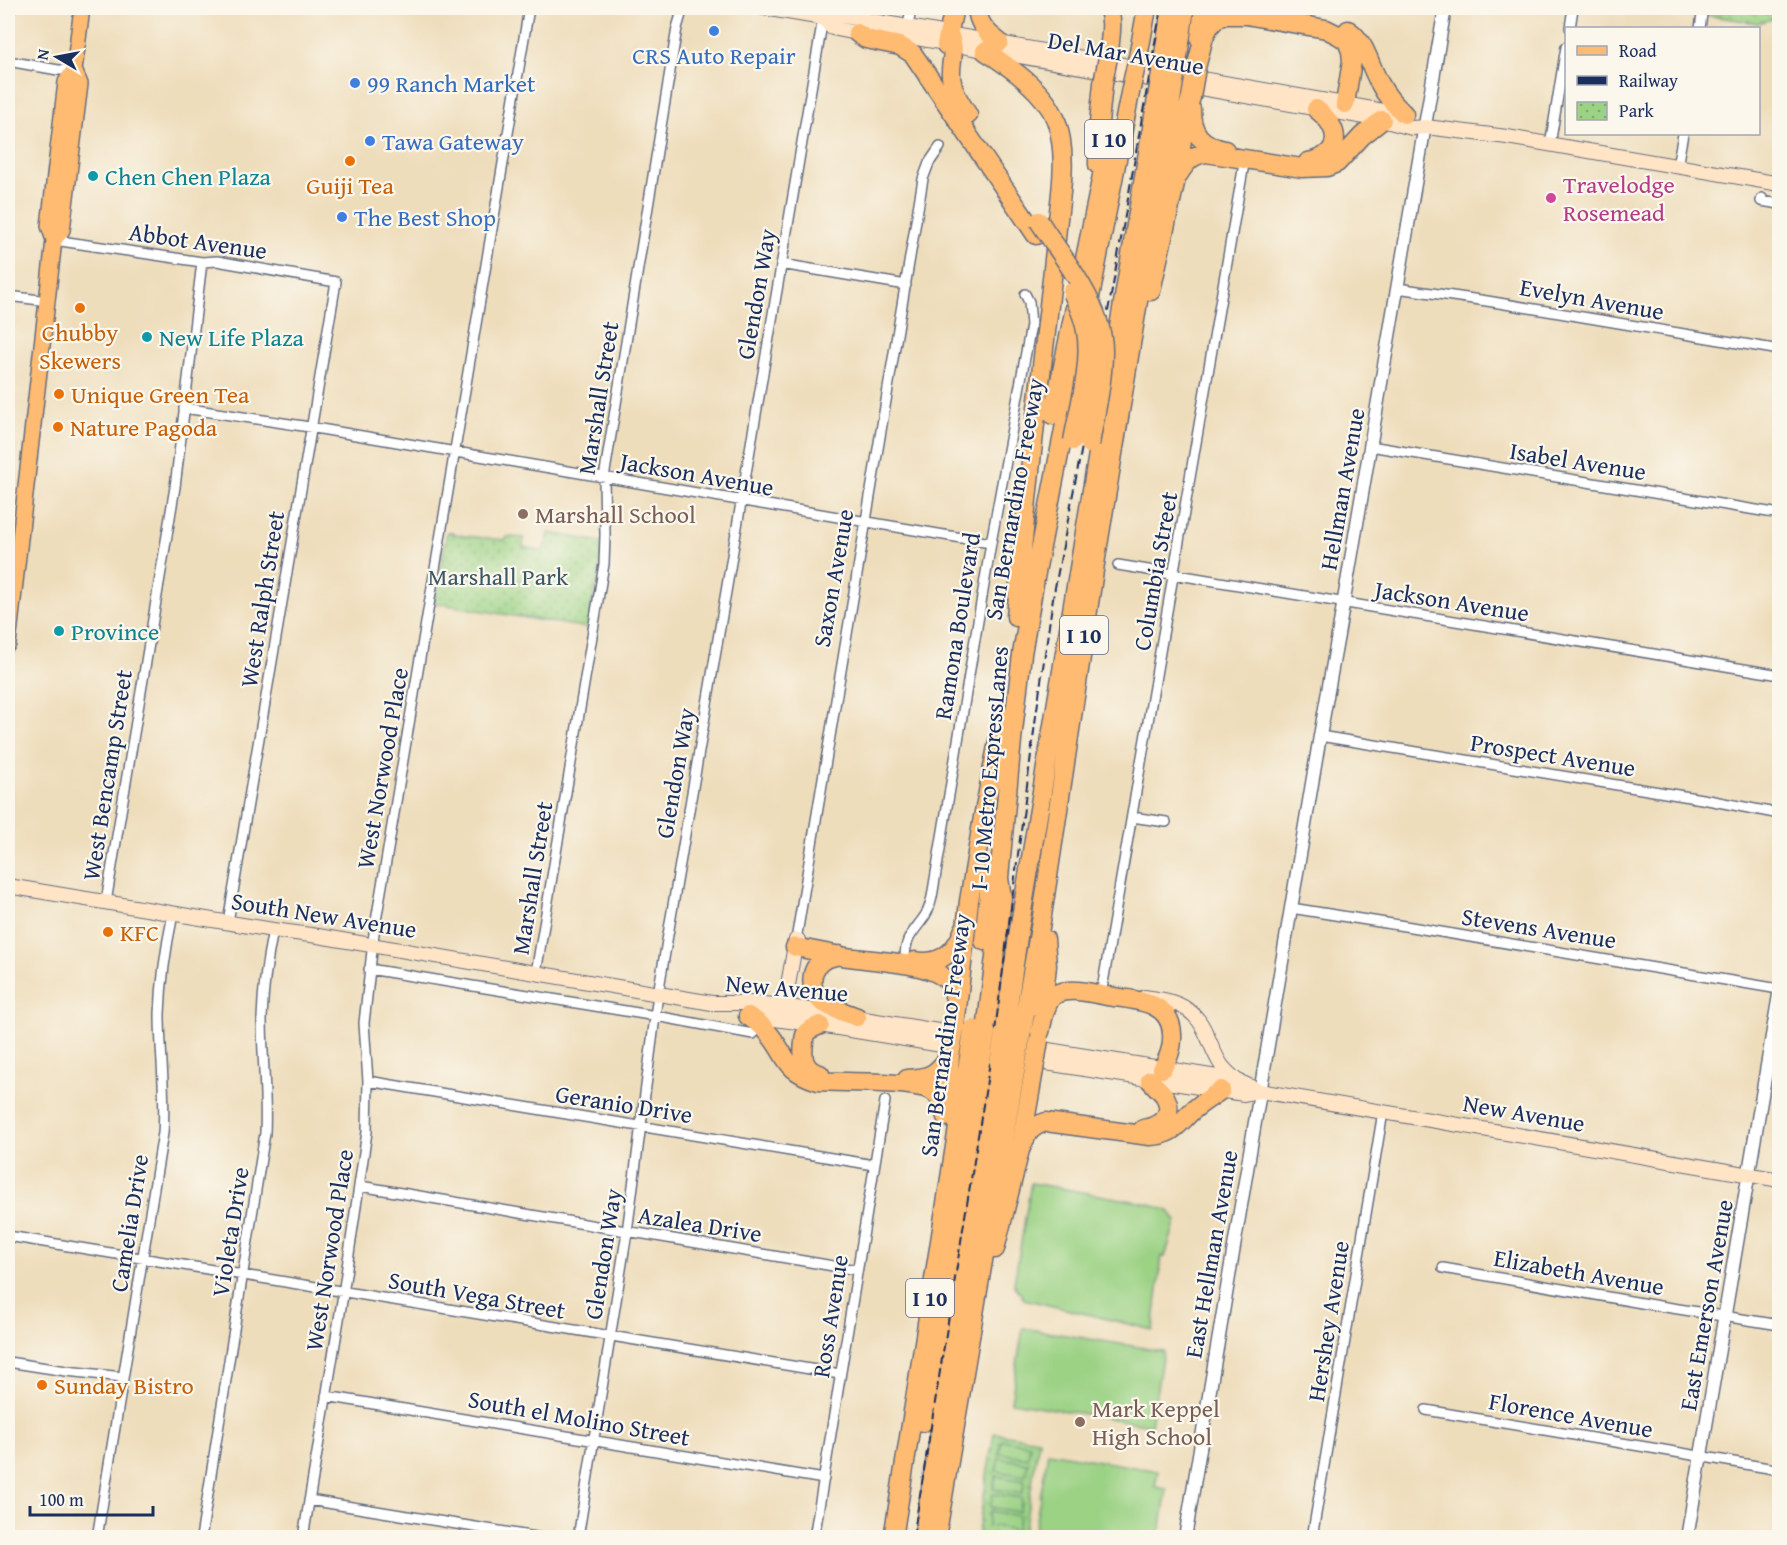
<svg xmlns="http://www.w3.org/2000/svg" width="1787" height="1545" font-family="'Gentium Book Plus',serif">
  <style>
    .park { fill: url(#park-dots); stroke: #5b8071; stroke-width: 1.5 }
    .garden { fill: #9bd284; stroke: #5b8071; stroke-width: 1.5 }
    .lines { fill: none; stroke-linecap: round; stroke-linejoin: round }
    .minor-casing { stroke: #656c7f; stroke-width: 12 }
    .tertiary-casing { stroke: #656c7f; stroke-width: 15 }
    .secondary-casing { stroke: #656c7f; stroke-width: 16 }
    .primary-casing { stroke: #656c7f; stroke-width: 18 }
    .motorway-casing { stroke: #656c7f; stroke-width: 21 }
    .minor { stroke: #fff; stroke-width: 9 }
    .tertiary { stroke: #fff; stroke-width: 12 }
    .secondary { stroke: #ffe4c6; stroke-width: 14 }
    .primary { stroke: #febb71; stroke-width: 15 }
    .motorway { stroke: #febb71; stroke-width: 18 }
    .rail { stroke: #1b2f5e; stroke-width: 2; stroke-dasharray: 9 4.5; stroke-linecap: butt }
    .motorway-bridge-casing { stroke: #656c7f; stroke-width: 21; stroke-linecap: butt }
    .motorway-bridge { stroke: #febb71; stroke-width: 18 }
    .shop-dot { fill: #3f7fe0; stroke: #fbf7ec; stroke-width: 2 }
    .food-dot { fill: #e8710a; stroke: #fbf7ec; stroke-width: 2 }
    .culture-dot { fill: #0f9aa8; stroke: #fbf7ec; stroke-width: 2 }
    .hotel-dot { fill: #d1479c; stroke: #fbf7ec; stroke-width: 2 }
    .education-dot { fill: #8d6e63; stroke: #fbf7ec; stroke-width: 2 }
    .labels { text-anchor: middle; dominant-baseline: central; stroke-width: 4.5; stroke-linejoin: round; paint-order: stroke }
    .shield { fill: #fbf7ec; stroke: #5e6b89; stroke-width: 1.5 }
    .shield-label { font-size: 22px; font-weight: bold; fill: #1b2f5e }
    .street-label { font-size: 24px; fill: #1b2f5e; stroke: #fbf7ec }
    .shop-label { font-size: 24px; fill: #366cbe; stroke: #fbf7ec; text-anchor: start }
    .culture-label { font-size: 24px; fill: #0d838f; stroke: #fbf7ec; text-anchor: start }
    .hotel-label { font-size: 24px; fill: #b23c85; stroke: #fbf7ec; text-anchor: start }
    .food-label { font-size: 24px; fill: #c56008; stroke: #fbf7ec; text-anchor: start }
    .education-label { font-size: 24px; fill: #785e54; stroke: #fbf7ec; text-anchor: start }
    .park-label { font-size: 24px; fill: #3b5868; stroke: #fbf7ec }
  </style>
  <defs>
    <pattern id="park-dots" width="8" height="8" patternUnits="userSpaceOnUse" patternTransform="scale(1.5)"><rect width="8" height="8" fill="#9bd284"/><path d="M2 2h.1M6 6h.1" fill="none" stroke="#7eab6f" stroke-width="1.8" stroke-linecap="round"/></pattern>
  </defs>
  <rect width="100%" height="100%" fill="#fbf7ec"/>
  <filter id="ink" filterUnits="userSpaceOnUse"><feTurbulence type="fractalNoise" baseFrequency=".0167" numOctaves="2"/><feDisplacementMap in="SourceGraphic" scale="12" xChannelSelector="R" yChannelSelector="G"/><feConvolveMatrix kernelMatrix="1 2 1 2 8 2 1 2 1" color-interpolation-filters="sRGB"/></filter>
  <filter id="wash" filterUnits="userSpaceOnUse"><feTurbulence type="fractalNoise" baseFrequency=".008" numOctaves="4" result="noise"/><feDisplacementMap in="SourceGraphic" scale="24" xChannelSelector="R" yChannelSelector="G"/><feGaussianBlur stdDeviation="1.35" result="paint"/><feColorMatrix in="noise" values="0 0 0 0 0 0 0 0 0 0 0 0 0 0 0 0 0 1.4 0 .05"/><feComposite in="paint" operator="in"/></filter>
  <g filter="url(#wash)">
    <rect width="100%" height="100%" fill="#edb"/>
    <path class="park" d="M1707 8H1779V17L1758 23 1706 15Z
      M447 532 464 536 505 540 507 537 524 538 523 547 543 551 549 533 601 542V560L588 628 434 603Z
      M994 1433 1039 1440 1023 1537 977 1538Z"/>
    <path class="garden" d="M1031 1183 1150 1204 1169 1211 1176 1221 1165 1257 1162 1256 1153 1330 1024 1299 1014 1284Z
      M1023 1328 1163 1351 1151 1425 1011 1402Z
      M1002 1440 1030 1445 1028 1458 999 1453Z
      M1048 1452 1158 1471 1155 1487 1167 1489 1159 1537H1033Z
      M999 1458 1028 1463 1025 1476 996 1471Z
      M996 1476 1025 1481 1022 1494 993 1489Z
      M993 1494 1022 1498 1019 1512 990 1507Z
      M990 1511 1019 1516 1017 1530 988 1525Z"/>
  </g>
  <g filter="url(#ink)">
    <g class="lines">
      <defs>
        <path id="minor" d="M908 27 911 8
          M1570 28 1573 8
          M1700 28 1703 8
          M8 61 58 70H74
          M1550 145 1566 47
          M1677 166 1683 134
          M1762 198 1761 201 1780 204
          M54 240 202 262 217 261 336 282 228 922
          M781 264 906 285
          M1397 288 1487 301 1780 350
          M8 296 48 301
          M184 408 303 426 991 543
          M1370 446 1780 514
          M1118 565 1780 675
          M1320 736 1708 800 1780 814
          M1132 817 1166 822
          M106 902 175 487 202 262
          M1291 908 1411 927 1779 989
          M796 940 923 179 929 163 940 147
          M905 959C905 939 911 935 922 920 928 913 930 906 932 897L991 543 1031 325 1029 302 1025 294
          M369 969 656 1016 753 1034
          M536 973 604 564 605 535 604 478 677 28 683 8
          M1102 989 1245 158
          M368 1081 874 1165
          M360 1186 857 1270
          M8 1236 840 1374
          M1443 1268 1653 1305 1780 1325
          M8 1362 66 1371 123 1377
          M326 1396 824 1479
          M1426 1410C1544 1429 1662 1450 1780 1470
          M309 1500 542 1538
          M97 1538 163 1133C166 1093 160 1054 160 1014 161 980 166 947 173 914
          M201 1538 265 1133C267 1095 262 1056 262 1018 263 988 267 959 273 930
          M303 1538 342 1301 367 1132 368 1081 364 1023 374 933 529 8
          M578 1538 627 1232 658 994 823 18
          M814 1538 885 1101
          M1312 1538 1383 1112"/>
        <path id="tertiary" d="M1185 1538 1320 736 1338 635 1445 8
          M1687 1538 1780 989"/>
        <path id="secondary" d="M764 8 823 18 832 14 908 27 1406 115
          M823 18 832 28 857 33 877 31 1382 120 1412 128 1426 127 1507 137 1780 184
          M8 886 273 930 318 936 712 1003H754L784 1006 963 1035
          M1145 997C1155 999 1167 999 1177 1004 1206 1016 1206 1040 1220 1063 1224 1070 1231 1075 1236 1080
          M783 1013 796 940H798
          M751 1016 820 1025 960 1048
          M1029 1047 1236 1080 1260 1091 1780 1180
          M1027 1060 1244 1094 1259 1091"/>
        <path id="primary" d="M54 240 62 230 80 84 74 70
          M8 644 54 240 49 226 66 82 74 70 82 8"/>
        <path id="motorway" d="M977 8C978 24 987 33 999 42
          M1108 8C1114 22 1110 37 1109 52
          M1348 30C1366 42 1369 65 1380 84 1386 96 1394 104 1404 114
          M857 33 866 39 900 46 913 54 1036 235
          M949 34C957 53 950 58 951 76 952 91 960 102 968 115
          M1200 39 1204 8
          M946 45 954 8
          M985 51C1010 67 1045 91 1056 120 1068 154 1061 192 1057 228 1054 263 1050 297 1046 332 1034 427 1024 522 1016 617
          M1138 57 1147 8
          M1163 61 1171 8
          M1177 64 1185 8
          M1196 68 1204 37 1209 27 1216 19 1225 15H1246L1326 29 1338 35 1347 41 1351 51 1352 61 1345 104
          M1191 109C1191 133 1201 145 1225 150
          M1308 162C1343 155 1342 128 1316 109
          M1098 165V133L1103 83
          M1178 175C1186 163 1191 155 1206 153L1302 168 1327 167 1337 163 1362 136 1382 120
          M1151 291 1176 179 1186 114 1191 97
          M1053 415 1107 151
          M984 941 991 873
          M795 947C810 950 825 953 841 956 868 961 926 961 946 979 953 985 954 996 956 1004
          M839 955C833 957 826 958 821 962 809 971 810 992 821 1001 831 1009 845 1012 857 1017
          M915 961C940 966 956 952 964 929
          M1042 1010 1047 966 1045 939
          M748 1016C756 1021 764 1026 770 1035 789 1059 784 1070 818 1081 843 1083 916 1080 934 1092 942 1098 943 1107 946 1117
          M820 1025C816 1027 809 1029 807 1032 804 1035 804 1039 804 1042 802 1057 803 1070 820 1074
          M955 1027 969 901 983 817 1003 716
          M986 1031 1002 898 999 878 1012 740 1022 654 1037 567 1131 88
          M1040 1032C1043 1020 1045 1000 1056 994 1071 987 1092 993 1107 996 1133 1000 1171 1000 1172 1034 1173 1047 1169 1058 1162 1069
          M1004 1033 1019 930 1158 92
          M1021 1036 1042 916 1095 564 1172 94
          M907 1079C931 1078 936 1074 950 1056
          M946 1111 950 1056
          M1143 1129C1161 1126 1176 1114 1164 1095 1160 1090 1154 1085 1150 1080
          M1020 1150C1027 1134 1029 1127 1046 1122L1150 1136C1176 1135 1179 1121 1197 1107 1204 1101 1213 1096 1221 1090
          M995 1249 1020 1150 1034 1070
          M923 1422 981 1060
          M893 1538 969 1058
          M923 1538 999 1063
          M936 1538 1016 1066"/>
      </defs>
      <use href="#minor" class="minor-casing"/>
      <use href="#tertiary" class="tertiary-casing"/>
      <use href="#secondary" class="secondary-casing"/>
      <use href="#primary" class="primary-casing"/>
      <use href="#motorway" class="motorway-casing"/>
      <use href="#minor" class="minor"/>
      <use href="#tertiary" class="tertiary"/>
      <use href="#secondary" class="secondary"/>
      <use href="#primary" class="primary"/>
      <use href="#motorway" class="motorway"/>
      <path class="rail" d="M913 1538 995 1031 1036 716 1053 598 1113 285 1161 8"/>
      <defs>
        <path id="motorway-bridge" d="M1103 83 1109 52
          M1131 88 1138 57
          M1158 92 1163 61
          M1172 94 1177 64
          M1191 97 1196 68
          M1039 221C1063 259 1104 306 1103 352 1103 383 1095 414 1090 444
          M1072 292C1078 305 1084 317 1086 331 1092 365 1079 407 1073 441
          M950 1056 955 1027
          M969 1058 973 1029
          M981 1060 986 1031
          M999 1063 1004 1033
          M1016 1066 1021 1036
          M1034 1070 1039 1040"/>
      </defs>
      <use href="#motorway-bridge" class="motorway-bridge-casing"/>
      <use href="#motorway-bridge" class="motorway-bridge"/>
    </g>
  </g>
  <g class="shop-dot">
    <circle cx="714" cy="31" r="6"/>
    <circle cx="355" cy="83" r="6"/>
    <circle cx="370" cy="141" r="6"/>
    <circle cx="342" cy="217" r="6"/>
  </g>
  <g class="food-dot">
    <circle cx="350" cy="161" r="6"/>
    <circle cx="80" cy="308" r="6"/>
    <circle cx="59" cy="394" r="6"/>
    <circle cx="58" cy="427" r="6"/>
    <circle cx="108" cy="932" r="6"/>
    <circle cx="42" cy="1385" r="6"/>
  </g>
  <g class="culture-dot">
    <circle cx="93" cy="176" r="6"/>
    <circle cx="147" cy="337" r="6"/>
    <circle cx="59" cy="631" r="6"/>
  </g>
  <circle class="hotel-dot" cx="1551" cy="198" r="6"/>
  <g class="education-dot">
    <circle cx="523" cy="514" r="6"/>
    <circle cx="1080" cy="1422" r="6"/>
  </g>
  <g class="labels">
    <g class="shield">
      <rect x="1085" y="120" width="48" height="38" rx="4.5"/>
      <rect x="1060" y="616" width="48" height="38" rx="4.5"/>
      <rect x="906" y="1279" width="48" height="38" rx="4.5"/>
    </g>
    <g class="shield-label">
      <text x="1109" y="139">I 10</text>
      <text x="1084" y="635">I 10</text>
      <text x="930" y="1298">I 10</text>
    </g>
    <g class="street-label">
      <text transform="translate(1126 53) rotate(10)">Del Mar Avenue</text>
      <text transform="translate(198 241) rotate(8)">Abbot Avenue</text>
      <text transform="translate(756 294) rotate(-80)">Glendon Way</text>
      <text transform="translate(1592 299) rotate(10)">Evelyn Avenue</text>
      <text transform="translate(598 398) rotate(-81)">Marshall Street</text>
      <text transform="translate(1578 461) rotate(9)">Isabel Avenue</text>
      <text transform="translate(697 474) rotate(10)">Jackson Avenue</text>
      <text transform="translate(1342 489) rotate(-80)">Hellman Avenue</text>
      <text transform="translate(1014 499) rotate(-80)">San Bernardino Freeway</text>
      <text transform="translate(1155 571) rotate(-80)">Columbia Street</text>
      <text transform="translate(833 578) rotate(-80)">Saxon Avenue</text>
      <text transform="translate(262 599) rotate(-81)">West Ralph Street</text>
      <text transform="translate(1452 601) rotate(9)">Jackson Avenue</text>
      <text transform="translate(957 626) rotate(-81)">Ramona Boulevard</text>
      <text transform="translate(1553 755) rotate(9)">Prospect Avenue</text>
      <text transform="translate(382 768) rotate(-80)">West Norwood Place</text>
      <text transform="translate(989 768) rotate(-85)">I-10 Metro ExpressLanes</text>
      <text transform="translate(675 773) rotate(-80)">Glendon Way</text>
      <text transform="translate(107 775) rotate(-81)">West Bencamp Street</text>
      <text transform="translate(532 878) rotate(-81)">Marshall Street</text>
      <text transform="translate(324 915) rotate(9)">South New Avenue</text>
      <text transform="translate(1539 928) rotate(9)">Stevens Avenue</text>
      <text transform="translate(787 988) rotate(5)">New Avenue</text>
      <text transform="translate(945 1035) rotate(-82)">San Bernardino Freeway</text>
      <text transform="translate(624 1104) rotate(9)">Geranio Drive</text>
      <text transform="translate(1524 1113) rotate(10)">New Avenue</text>
      <text transform="translate(129 1223) rotate(-81)">Camelia Drive</text>
      <text transform="translate(700 1224) rotate(9)">Azalea Drive</text>
      <text transform="translate(230 1232) rotate(-81)">Violeta Drive</text>
      <text transform="translate(329 1250) rotate(-81)">West Norwood Place</text>
      <text transform="translate(603 1254) rotate(-81)">Glendon Way</text>
      <text transform="translate(1211 1254) rotate(-80)">East Hellman Avenue</text>
      <text transform="translate(1579 1272) rotate(10)">Elizabeth Avenue</text>
      <text transform="translate(477 1295) rotate(10)">South Vega Street</text>
      <text transform="translate(1706 1305) rotate(-80)">East Emerson Avenue</text>
      <text transform="translate(830 1316) rotate(-81)">Ross Avenue</text>
      <text transform="translate(1328 1321) rotate(-81)">Hershey Avenue</text>
      <text transform="translate(1571 1415) rotate(10)">Florence Avenue</text>
      <text transform="translate(579 1418) rotate(10)">South el Molino Street</text>
    </g>
    <g class="shop-label">
      <text x="714" y="55" text-anchor="middle">CRS Auto Repair</text>
      <text x="367" y="83">99 Ranch Market</text>
      <text x="382" y="141">Tawa Gateway</text>
      <text x="354" y="217">The Best Shop</text>
    </g>
    <g class="culture-label">
      <text x="105" y="176">Chen Chen Plaza</text>
      <text x="159" y="337">New Life Plaza</text>
      <text x="71" y="631">Province</text>
    </g>
    <g class="hotel-label">
      <text x="1563" y="184">Travelodge<tspan x="1563" dy="28">Rosemead</tspan></text>
    </g>
    <g class="food-label">
      <text x="350" y="185" text-anchor="middle">Guiji Tea</text>
      <text x="80" y="332" text-anchor="middle">Chubby<tspan x="80" dy="28">Skewers</tspan></text>
      <text x="71" y="394">Unique Green Tea</text>
      <text x="70" y="427">Nature Pagoda</text>
      <text x="120" y="932">KFC</text>
      <text x="54" y="1385">Sunday Bistro</text>
    </g>
    <g class="education-label">
      <text x="535" y="514">Marshall School</text>
      <text x="1092" y="1408">Mark Keppel<tspan x="1092" dy="28">High School</tspan></text>
    </g>
    <g class="park-label">
      <text x="498" y="576">Marshall Park</text>
    </g>
  </g>
  <rect width="1787" height="1545" fill="none" stroke="#fbf7ec" stroke-width="30"/>
  <rect x="1565" y="27" width="195" height="108" fill="#fbf7ec" stroke="#a1a7b3" stroke-width="1.5"/>
  <rect x="1577" y="46" width="30" height="9" fill="#febb71" stroke="#a1a7b3" stroke-width="1.5"/>
  <text x="1619" y="57" font-size="18" fill="#1b2f5e">Road</text>
  <rect x="1577" y="76" width="30" height="9" fill="#1b2f5e" stroke="#a1a7b3" stroke-width="1.5"/>
  <text x="1619" y="87" font-size="18" fill="#1b2f5e">Railway</text>
  <rect x="1577" y="102" width="30" height="18" fill="url(#park-dots)" stroke="#a1a7b3" stroke-width="1.5"/>
  <text x="1619" y="117" font-size="18" fill="#1b2f5e">Park</text>
  <g transform="translate(57 57) rotate(280)" stroke="#fbf7ec" stroke-width="4.5" paint-order="stroke">
  <path d="M0-4.5L10 22L0 15L-10 22Z" fill="#1b2f5e"/>
  <text y="-9" font-size="16" font-weight="bold" text-anchor="middle" fill="#1b2f5e">N</text>
  </g>
  <path d="M30 1506v9h123v-9" fill="none" stroke="#1b2f5e" stroke-width="3"/>
  <text x="39" y="1506" font-size="18" fill="#1b2f5e" stroke="#fbf7ec" stroke-width="4.5" paint-order="stroke">100 m</text>
</svg>
